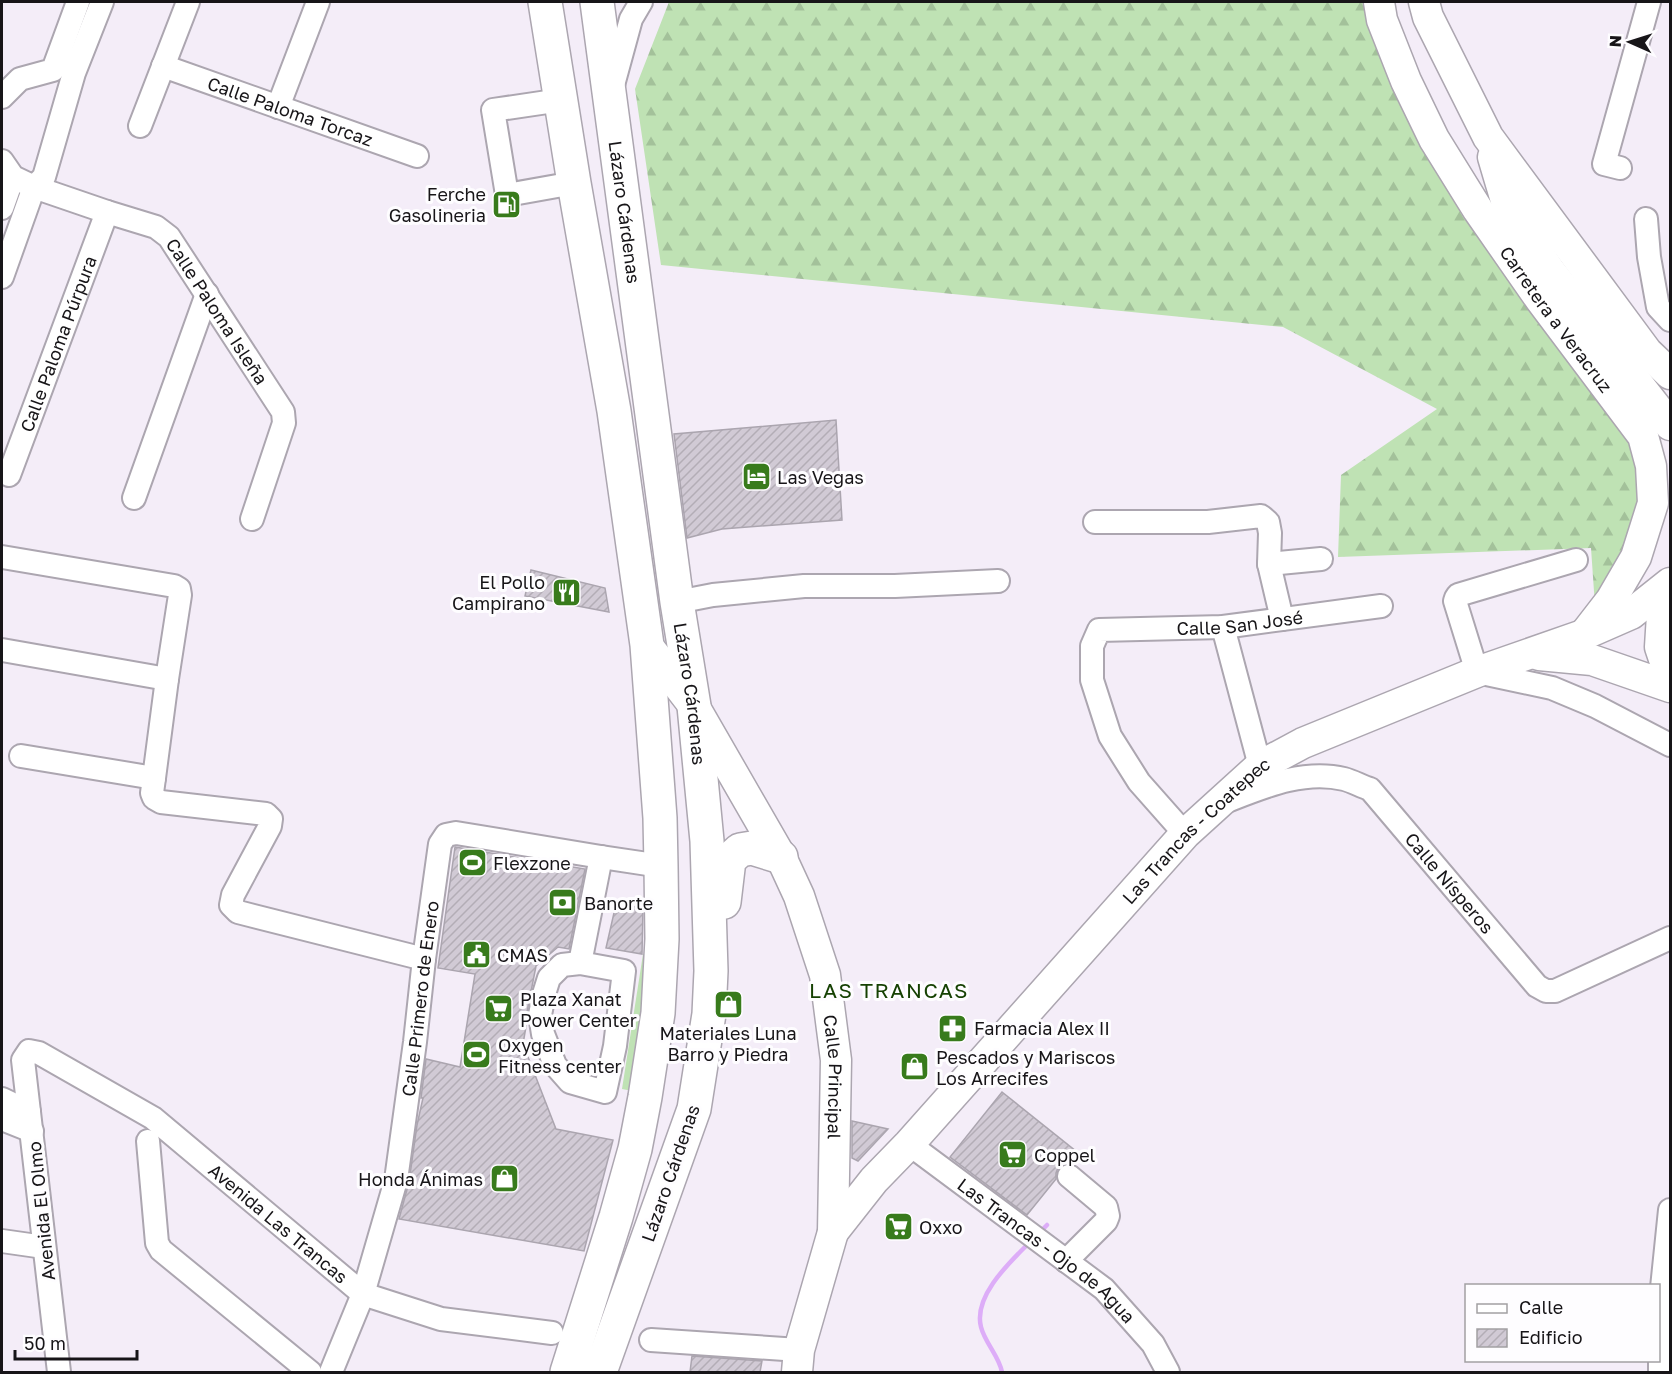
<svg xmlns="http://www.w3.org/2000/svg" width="1672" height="1374" font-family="'Golos Text',sans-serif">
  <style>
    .grass { fill: #bfe2b4 }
    .forest { fill: url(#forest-firs) }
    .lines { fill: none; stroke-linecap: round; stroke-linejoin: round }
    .stream { stroke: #ddadf8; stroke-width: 4.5 }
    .building { fill: url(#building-hatch); stroke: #aba5af; stroke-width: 1.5 }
    .minor-casing { stroke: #aca6b0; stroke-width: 26 }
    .major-casing { stroke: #aca6b0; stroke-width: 33 }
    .highway-casing { stroke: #aca6b0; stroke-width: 36 }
    .minor { stroke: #fff; stroke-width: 22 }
    .major { stroke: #fff; stroke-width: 30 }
    .highway { stroke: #fff; stroke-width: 33 }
    .labels { text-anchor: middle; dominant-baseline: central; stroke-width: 6; stroke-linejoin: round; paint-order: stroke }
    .street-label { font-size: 18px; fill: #171518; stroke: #fefdff }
    .poi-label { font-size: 18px; fill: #171518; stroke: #fefdff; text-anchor: start }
    .quarter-label { font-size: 21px; letter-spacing: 1.5px; fill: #164103; stroke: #fefdff }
  </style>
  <defs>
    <pattern id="forest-firs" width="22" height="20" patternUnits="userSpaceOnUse" patternTransform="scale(1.5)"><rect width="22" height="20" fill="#bfe2b4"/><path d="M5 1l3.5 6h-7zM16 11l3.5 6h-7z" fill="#a3c19a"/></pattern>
    <pattern id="building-hatch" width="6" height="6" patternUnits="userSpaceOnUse" patternTransform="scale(1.5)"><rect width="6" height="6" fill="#d1cad5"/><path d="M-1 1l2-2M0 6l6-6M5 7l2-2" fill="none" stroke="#b3adb6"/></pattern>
  </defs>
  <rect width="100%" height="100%" fill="#f4edf8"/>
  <path class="grass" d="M643 954 655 956 638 1092 622 1089Z"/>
  <path class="forest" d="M669 2H1384L1405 86 1629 433 1646 500 1631 552 1595 606 1591 548 1338 557 1341 475 1437 409 1283 327 661 265 635 89Z"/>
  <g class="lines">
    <path class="stream" d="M1040 1232 1047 1225
      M1002 1372C999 1356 985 1343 981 1327 973 1296 1010 1262 1030 1242"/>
  </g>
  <path class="building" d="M836 420 842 520 722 529 687 538 674 434Z
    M531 570 605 588 609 612 525 596Z
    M455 847 585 869 569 949 558 947 536 966 527 1012V1021L523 1044 556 1129 613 1140 584 1251 399 1219 409 1182 417 1125 423 1098H421L426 1059 460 1067 475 974 438 968Z
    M616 904 643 908 642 954 606 948Z
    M1002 1092 1077 1152 1069 1163 1064 1164 1058 1168 1056 1173V1179L1027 1215 950 1157Z
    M852 1121 888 1129 858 1161 852 1158Z
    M692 1356 762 1361 760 1372H690Z"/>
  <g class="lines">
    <defs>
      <g id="minor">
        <path id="s1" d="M163 66 417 156"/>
        <path d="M613 85 631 19 641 2"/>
        <path d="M2 97 20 79 53 70 78 2"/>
        <path d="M561 100 493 110 507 195 574 183"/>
        <path d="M278 107 318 2"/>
        <path d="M140 126 188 2"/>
        <path id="s2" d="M2 161 13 177 34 187 107 212 156 227 169 237 283 412 284 423 252 519"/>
        <path d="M1620 168 1604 164 1649 2"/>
        <path d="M2 208 13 177"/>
        <path d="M1646 219 1649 257 1658 307 1670 320"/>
        <path d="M2 277 34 187 44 177 74 73 102 2"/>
        <path id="s3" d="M9 475 107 212"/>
        <path d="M134 498 207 294"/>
        <path d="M1095 522H1208L1261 516 1268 522 1270 533 1269 564 1282 619"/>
        <path d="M2 557 174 586 179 589 180 595 167 679 154 778 152 793 154 798 161 802 266 814 271 819 270 826 233 895 231 905 238 912 424 959"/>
        <path d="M1576 560 1458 595 1456 598 1455 601 1477 672 1552 688 1595 706 1670 745"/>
        <path d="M1269 564 1321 559"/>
        <path d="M677 602 713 595 804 586H895L998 581"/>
        <path d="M1223 627 1260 766"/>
        <path d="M2 650 167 679"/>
        <path d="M21 756 154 778"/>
        <path id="s4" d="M1227 801C1263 787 1304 769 1344 779 1352 781 1361 786 1370 789L1537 986 1546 991H1555L1670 938"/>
        <path id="s5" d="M1185 834 1139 782 1110 736 1092 680V646L1099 630 1223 627 1381 606"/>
        <path d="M580 963 624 971 615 1046 605 1092 570 1082 555 1065 543 1034 540 1015 544 994 549 978 562 965Z"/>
        <path d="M580 963 601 857"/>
        <path d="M2 1099 29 1112"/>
        <path d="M2 1119 32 1131"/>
        <path d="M148 1141 157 1243 161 1250 310 1372"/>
        <path id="s6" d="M909 1144 1104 1289 1153 1344 1168 1372"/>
        <path d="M2 1241 44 1247"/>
        <path d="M1066 1261 1106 1221 1108 1216 1106 1207 1069 1176"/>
        <path d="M651 1340 799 1350"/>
        <path id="s7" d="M59 1372 23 1060 29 1051 39 1053 153 1118 363 1294 441 1319 552 1333"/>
        <path id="s8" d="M331 1372 363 1294 396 1180 415 1042 424 959 440 844 446 835 456 833 601 857 661 866"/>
        <path d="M1660 1372V1307L1670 1210"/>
      </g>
      <g id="major">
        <path id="s9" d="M1379 2 1382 20 1406 81 1434 139 1478 210 1540 299 1643 436 1651 466 1653 503 1636 557 1611 600 1587 631"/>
        <path d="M1424 2 1428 17 1488 137 1647 352 1670 374"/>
        <path d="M1493 157 1509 211 1550 271 1670 425"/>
        <path d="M1670 599 1662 615 1660 647 1670 677"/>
        <path id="s10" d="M647 645 694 706 781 857 799 896 825 975 836 1060 833 1232 799 1350 797 1372"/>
        <path d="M1539 655 1592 660 1670 687"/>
        <path id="s11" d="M833 1232 874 1180 909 1144 1185 834 1260 766 1303 743 1477 672 1583 635 1631 614 1670 583"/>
      </g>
      <g id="highway">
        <path d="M545 2 574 183 614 411 647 645 660 818 661 866 662 939 658 1013 645 1097 635 1149 616 1217 567 1372"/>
        <path id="s12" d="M597 2 677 602 694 706 707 841 711 971 709 1014 694 1109 600 1372"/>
        <path d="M724 902 729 860 740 850 752 848 781 857"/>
      </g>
    </defs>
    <use href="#minor" class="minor-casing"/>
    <use href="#major" class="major-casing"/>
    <use href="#highway" class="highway-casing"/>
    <use href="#minor" class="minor"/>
    <use href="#major" class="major"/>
    <use href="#highway" class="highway"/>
  </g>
  <defs>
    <symbol id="fuel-square" viewBox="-11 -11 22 22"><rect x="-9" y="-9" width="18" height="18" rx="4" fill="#387b1c" stroke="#fefdff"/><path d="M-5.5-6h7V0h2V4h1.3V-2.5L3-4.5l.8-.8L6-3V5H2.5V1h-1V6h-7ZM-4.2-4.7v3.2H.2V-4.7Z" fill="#fff"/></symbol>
    <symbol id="hotel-square" viewBox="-11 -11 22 22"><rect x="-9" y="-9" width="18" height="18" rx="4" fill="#387b1c" stroke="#fefdff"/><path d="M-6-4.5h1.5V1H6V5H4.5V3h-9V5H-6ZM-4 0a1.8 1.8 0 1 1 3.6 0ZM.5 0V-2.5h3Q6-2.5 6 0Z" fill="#fff"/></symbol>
    <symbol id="restaurant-square" viewBox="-11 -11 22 22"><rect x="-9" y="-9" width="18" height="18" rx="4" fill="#387b1c" stroke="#fefdff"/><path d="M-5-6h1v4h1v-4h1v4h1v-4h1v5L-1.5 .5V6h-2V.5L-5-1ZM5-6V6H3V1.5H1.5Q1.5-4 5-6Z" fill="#fff"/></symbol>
    <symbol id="stadium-square" viewBox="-11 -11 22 22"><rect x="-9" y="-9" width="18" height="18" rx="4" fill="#387b1c" stroke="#fefdff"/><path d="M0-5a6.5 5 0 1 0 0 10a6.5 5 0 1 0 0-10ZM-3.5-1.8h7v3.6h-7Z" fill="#fff"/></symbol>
    <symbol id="bank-square" viewBox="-11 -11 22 22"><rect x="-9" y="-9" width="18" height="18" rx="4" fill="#387b1c" stroke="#fefdff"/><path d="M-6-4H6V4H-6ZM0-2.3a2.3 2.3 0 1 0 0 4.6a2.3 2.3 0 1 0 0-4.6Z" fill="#fff"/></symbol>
    <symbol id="civic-square" viewBox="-11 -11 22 22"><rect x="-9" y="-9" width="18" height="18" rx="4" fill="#387b1c" stroke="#fefdff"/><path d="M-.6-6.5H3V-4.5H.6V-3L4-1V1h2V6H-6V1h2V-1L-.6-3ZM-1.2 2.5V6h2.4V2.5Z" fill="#fff"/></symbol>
    <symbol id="shop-square" viewBox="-11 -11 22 22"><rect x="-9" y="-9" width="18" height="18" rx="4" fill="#387b1c" stroke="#fefdff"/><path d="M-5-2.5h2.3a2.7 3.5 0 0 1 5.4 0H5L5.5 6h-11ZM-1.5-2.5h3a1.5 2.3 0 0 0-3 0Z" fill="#fff"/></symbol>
    <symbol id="supermarket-square" viewBox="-11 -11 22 22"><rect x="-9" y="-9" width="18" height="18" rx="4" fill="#387b1c" stroke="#fefdff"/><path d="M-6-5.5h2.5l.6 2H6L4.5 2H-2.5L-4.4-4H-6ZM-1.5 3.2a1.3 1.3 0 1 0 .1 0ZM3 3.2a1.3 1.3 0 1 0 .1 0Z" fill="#fff"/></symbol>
    <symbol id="pharmacy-square" viewBox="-11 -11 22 22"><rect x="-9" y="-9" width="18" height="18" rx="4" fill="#387b1c" stroke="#fefdff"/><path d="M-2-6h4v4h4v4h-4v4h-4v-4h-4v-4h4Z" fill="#fff"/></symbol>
  </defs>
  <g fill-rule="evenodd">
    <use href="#fuel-square" x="490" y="188" width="33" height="33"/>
    <use href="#hotel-square" x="740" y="460" width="33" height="33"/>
    <use href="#restaurant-square" x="550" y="576" width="33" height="33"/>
    <use href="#stadium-square" x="456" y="846" width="33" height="33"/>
    <use href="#bank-square" x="546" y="886" width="33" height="33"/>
    <use href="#civic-square" x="460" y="938" width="33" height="33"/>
    <use href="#shop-square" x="712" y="988" width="33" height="33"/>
    <use href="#supermarket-square" x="482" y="992" width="33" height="33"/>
    <use href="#pharmacy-square" x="936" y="1012" width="33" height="33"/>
    <use href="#stadium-square" x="460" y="1038" width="33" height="33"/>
    <use href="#shop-square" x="898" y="1050" width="33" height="33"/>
    <use href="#supermarket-square" x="996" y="1138" width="33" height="33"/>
    <use href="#shop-square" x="488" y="1162" width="33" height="33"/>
    <use href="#supermarket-square" x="882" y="1210" width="33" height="33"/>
  </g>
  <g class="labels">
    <g class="street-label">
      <text stroke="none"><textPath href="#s1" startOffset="135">Calle Paloma Torcaz</textPath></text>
      <text stroke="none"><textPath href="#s12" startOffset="212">Lázaro Cárdenas</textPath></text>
      <text stroke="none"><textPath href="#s2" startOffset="276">Calle Paloma Isleña</textPath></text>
      <text stroke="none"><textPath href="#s9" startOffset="366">Carretera a Veracruz</textPath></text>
      <text stroke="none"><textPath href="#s3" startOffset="140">Calle Paloma Púrpura</textPath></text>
      <text stroke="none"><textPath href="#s5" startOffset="375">Calle San José</textPath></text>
      <text stroke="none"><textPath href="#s12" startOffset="698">Lázaro Cárdenas</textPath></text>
      <text stroke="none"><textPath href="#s11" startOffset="542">Las Trancas - Coatepec</textPath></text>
      <text stroke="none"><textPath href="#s4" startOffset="272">Calle Nísperos</textPath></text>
      <text stroke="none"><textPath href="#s8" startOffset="386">Calle Primero de Enero</textPath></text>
      <text stroke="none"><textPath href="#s10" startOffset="480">Calle Principal</textPath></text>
      <text transform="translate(670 1173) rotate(-71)">Lázaro Cárdenas</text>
      <text transform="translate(41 1211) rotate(-96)">Avenida El Olmo</text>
      <text stroke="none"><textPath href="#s7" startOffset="630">Avenida Las Trancas</textPath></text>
      <text stroke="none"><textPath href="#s6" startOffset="174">Las Trancas - Ojo de Agua</textPath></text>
    </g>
    <g class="poi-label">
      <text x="486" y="194" text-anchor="end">Ferche<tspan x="486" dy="21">Gasolineria</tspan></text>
      <text x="777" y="477">Las Vegas</text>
      <text x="545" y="582" text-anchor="end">El Pollo<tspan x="545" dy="21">Campirano</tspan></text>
      <text x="493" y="863">Flexzone</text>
      <text x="584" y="903">Banorte</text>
      <text x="497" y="955">CMAS</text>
      <text x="520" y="999">Plaza Xanat<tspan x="520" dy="21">Power Center</tspan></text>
      <text x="974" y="1028">Farmacia Alex II</text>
      <text x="728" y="1033" text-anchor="middle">Materiales Luna<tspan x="728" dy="21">Barro y Piedra</tspan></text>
      <text x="498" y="1045">Oxygen<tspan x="498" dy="21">Fitness center</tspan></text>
      <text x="936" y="1057">Pescados y Mariscos<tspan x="936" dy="21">Los Arrecifes</tspan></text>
      <text x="1034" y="1155">Coppel</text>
      <text x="483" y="1179" text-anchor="end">Honda Ánimas</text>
      <text x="919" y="1227">Oxxo</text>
    </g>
    <g class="quarter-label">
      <text x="889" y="990">LAS TRANCAS</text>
    </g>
  </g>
  <rect width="1672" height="1374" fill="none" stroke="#171518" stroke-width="6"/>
  <rect x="1465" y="1284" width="195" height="78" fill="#fefdff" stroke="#a2a0a3" stroke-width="1.5"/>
  <rect x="1477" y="1304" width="30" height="9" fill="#ffffff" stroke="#a2a0a3" stroke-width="1.5"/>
  <text x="1519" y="1314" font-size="18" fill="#171518">Calle</text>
  <rect x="1477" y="1329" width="30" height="18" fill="url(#building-hatch)" stroke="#a2a0a3" stroke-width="1.5"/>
  <text x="1519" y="1344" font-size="18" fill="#171518">Edificio</text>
  <g transform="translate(1630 42) rotate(273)" stroke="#fefdff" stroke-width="4.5" paint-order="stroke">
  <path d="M0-4.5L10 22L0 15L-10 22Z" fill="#171518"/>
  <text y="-9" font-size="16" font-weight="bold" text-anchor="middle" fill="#171518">N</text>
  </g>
  <path d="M15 1350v9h122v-9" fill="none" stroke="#171518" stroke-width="3"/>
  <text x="24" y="1350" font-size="18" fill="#171518" stroke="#fefdff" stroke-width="4.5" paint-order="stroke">50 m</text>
</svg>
